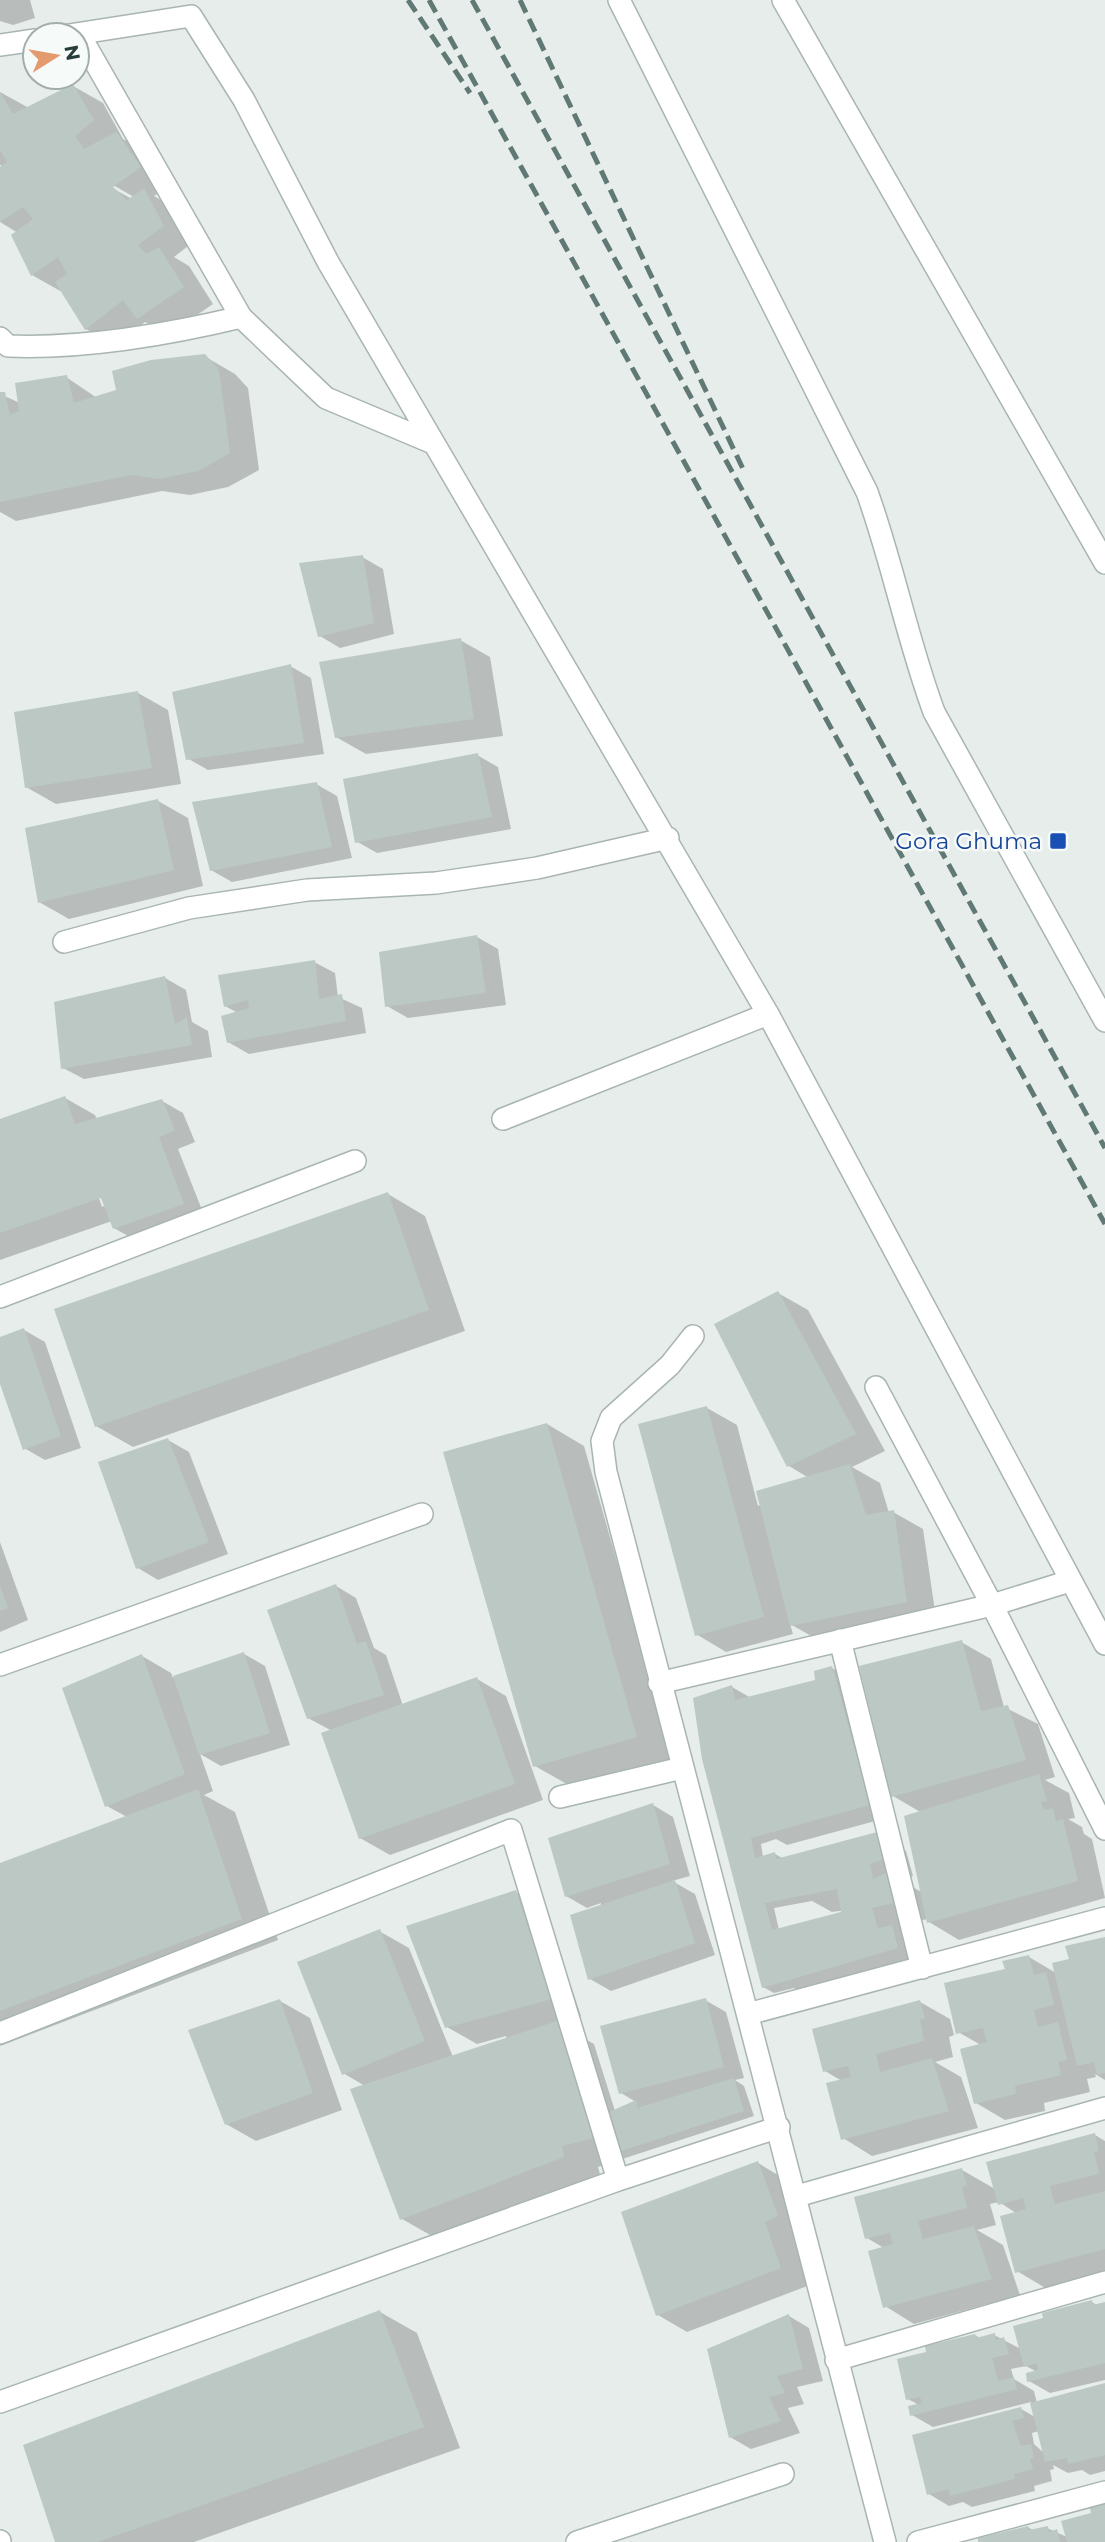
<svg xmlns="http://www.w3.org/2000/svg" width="1105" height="2542" font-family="Montserrat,sans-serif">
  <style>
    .shadow { fill: #0003; fill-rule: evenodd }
    .building { fill: #bbc8c4; fill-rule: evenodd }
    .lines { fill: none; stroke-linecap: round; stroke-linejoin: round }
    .minor-casing { stroke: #a9b5b2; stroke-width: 24 }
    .minor { stroke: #fff; stroke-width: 21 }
    .rail { stroke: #617975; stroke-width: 5; stroke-dasharray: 14 7; stroke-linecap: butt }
    .transit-dot { fill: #1a4fb4; stroke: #f6faf8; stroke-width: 2.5 }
    .labels { text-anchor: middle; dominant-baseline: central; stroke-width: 5; stroke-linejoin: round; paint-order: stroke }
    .transit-label { font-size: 23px; fill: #164399; stroke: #f6faf8; text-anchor: end }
  </style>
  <rect width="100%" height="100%" fill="#e6edeb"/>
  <path class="shadow" d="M0 0H30L35 18 13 25 0 21Z
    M73 86 103 103 123 139 146 151 170 185 154 196 173 207 192 243 174 257 189 266 213 304 168 335 145 322 116 346 86 329 62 292 32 275 18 233 0 222V170L4 167 0 165V92L29 108ZM106 181 134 197 132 199 105 184Z
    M204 356 235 374 248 388 259 470 228 487 190 495 162 491 16 521 0 512V394L20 403 66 377 97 398Z
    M362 557 383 569 394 634 340 648 320 636Z
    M460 640 490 657 503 736 366 754 336 737Z
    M290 666 311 678 324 754 208 770 187 758Z
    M138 693 168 710 181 784 56 804 26 787Z
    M477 755 498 767 511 829 377 853 356 841Z
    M316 784 337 796 352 858 232 882 211 870Z
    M158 801 188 818 203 886 69 919 39 902Z
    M477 937 498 949 506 1005 408 1018 387 1006Z
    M314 962 335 973 338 997 362 1008 366 1033 249 1054 228 1042 238 1013 225 1006Z
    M165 978 186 990 192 1022 208 1031 212 1057 84 1079 63 1068Z
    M65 1098 95 1115 97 1120 162 1101 183 1113 195 1142 178 1149 204 1215 135 1240 114 1228 112 1221 0 1260V1121ZM79 1142 105 1205 102 1207Z
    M388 1194 425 1216 465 1331 133 1447 96 1426Z
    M778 1293 808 1310 885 1451 852 1467 880 1483 889 1513 893 1512 923 1529 936 1618 822 1642 790 1624 793 1634 726 1652 696 1634 707 1408 737 1425 758 1506 809 1478 789 1466Z
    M24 1330 45 1342 81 1448 45 1460 24 1448 0 1378V1339Z
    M547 1424 584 1446 673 1758 572 1787 535 1766Z
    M168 1440 189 1452 228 1554 158 1580 138 1568Z
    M0 1542 28 1620 0 1632Z
    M336 1586 356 1598 374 1648 386 1655 403 1706 477 1679 506 1696 543 1800 390 1855 360 1838 332 1731 308 1718Z
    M961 1642 991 1659 1004 1707 1038 1724 1055 1777 1045 1780 1069 1793 1075 1818 1068 1819 1082 1827 1084 1834 1092 1839 1105 1898 959 1940 929 1922 928 1919 901 1924 927 1965 813 1999 794 1988 774 1993 763 1987 732 1687 751 1698 817 1681 832 1668 853 1680 890 1817 787 1845 776 1839 761 1844 763 1857 775 1854 784 1859 877 1834 906 1851 913 1876 901 1880 923 1893 922 1813 893 1796ZM812 1901 832 1912 846 1910V1913L779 1930 774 1908Z
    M244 1654 265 1666 290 1745 221 1766 200 1754 213 1791 204 1795 235 1812 278 1940 0 2046V1865L127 1817 107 1806 142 1656 171 1673 173 1678Z
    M653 1805 673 1817 690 1876 672 1881 695 1894 715 1955 611 1991 590 1979 601 1903 587 1908 566 1896Z
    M516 1892 545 1909 581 2016 556 2023 594 2044 615 2111 636 2102 621 2093 705 2000 726 2012 744 2078 735 2080 744 2086 754 2116 598 2167 601 2178 439 2240 402 2219 365 2086 343 2073 379 1931 409 1948 453 2057 507 2039 506 2036 477 2044 447 2027Z
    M1105 1938V2080L1095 2074 1096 2077 1087 2079 1090 2092 1044 2103 1045 2111 1005 2120 976 2103 981 2045 958 2032 1007 1970 1029 1957 1056 1973Z
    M280 2001 310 2018 342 2110 256 2141 226 2124Z
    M920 2002 950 2019 954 2035 949 2037 953 2057 935 2062 961 2077 978 2128 872 2156 843 2138 842 2081 825 2071Z
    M1095 2135 1105 2141V2273L1047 2289 1017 2271 1016 2213 999 2202 990 2204 996 2225 977 2230 1003 2245 1020 2295 914 2324 885 2306 884 2248 867 2238 962 2170 995 2189Z
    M758 2163 788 2181 807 2233 794 2239 810 2285 687 2332 658 2315Z
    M1092 2302 1098 2306 1105 2304V2380L1050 2393 1029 2381 1037 2372 1026 2366 1011 2369 1014 2379 1034 2391 1037 2403 1105 2385V2471L1090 2475 1082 2470 1068 2473 1053 2465 1054 2469 1050 2470 1052 2481 1034 2486 1035 2491 972 2507 963 2502 949 2506 929 2494 1021 2409 1035 2417 1031 2402 933 2427 912 2415 919 2405 908 2399 928 2353 975 2335 981 2339 994 2335 1021 2349ZM1039 2431 1045 2454 1034 2444 1032 2433Z
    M380 2312 417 2333 460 2448 194 2542H56Z
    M789 2316 809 2328 823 2381 797 2387 804 2404 788 2408 800 2433 751 2449 730 2437Z
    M1105 2506V2542H980L1028 2527 1034 2531 1047 2528 1067 2537Z"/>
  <path class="building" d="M73 84 94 120 75 136 84 149 116 132 141 167 113 187 127 200 144 188 164 226 138 245 146 254 159 247 184 287 137 319 123 300 85 330 55 282 67 274 58 257 31 276 11 235 33 219 23 207 0 222V167L7 162 0 150V92L13 114Z
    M205 354 219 370 230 453 198 471 159 479 131 475 0 502V392H5L10 415 19 411 15 383 67 375 74 403 116 390 112 371 151 360Z
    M363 555 374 623 318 637 299 563Z
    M461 638 474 719 335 738 319 662Z
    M291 664 304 743 186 760 172 692Z
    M138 691 152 768 25 788 14 712Z
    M478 753 492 817 355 843 343 779Z
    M317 782 332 847 210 871 192 802Z
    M158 799 174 870 38 903 25 828Z
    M477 935 486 993 385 1007 379 952Z
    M315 960 319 999 342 994 346 1021 227 1043 221 1016 249 1008 248 1000 224 1007 218 975Z
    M165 976 175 1024 187 1017 192 1045 61 1069 54 1002Z
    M65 1096 75 1124 162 1099 175 1130 159 1137 184 1204 113 1229 101 1198 0 1233V1119Z
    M388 1192 429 1310 95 1427 54 1309Z
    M778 1291 856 1434 787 1467 714 1324Z
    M24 1328 61 1436 23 1450 0 1384V1337Z
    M707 1406 764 1617 695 1636 638 1424Z
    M547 1423 637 1737 533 1767 443 1452Z
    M168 1438 209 1542 136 1569 98 1462Z
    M850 1464 866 1515 894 1510 907 1602 790 1626 756 1491Z
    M336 1584 357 1644 366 1641 384 1695 307 1719 267 1610Z
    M0 1586 8 1608 0 1611Z
    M962 1640 981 1711 1008 1705 1026 1760 891 1797 859 1666Z
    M244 1652 270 1733 199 1755 173 1676Z
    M142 1654 185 1774 105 1807 62 1688Z
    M832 1666 870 1805 751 1838 755 1858 775 1852 776 1859 877 1832 884 1859 870 1864 873 1879 889 1872 898 1902 872 1908 878 1928 892 1925 898 1948 762 1988 702 1759 693 1698 732 1685 735 1700 815 1680 814 1671ZM837 1889 841 1912 772 1930 765 1903Z
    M477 1677 515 1784 359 1839 321 1733Z
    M1039 1774 1047 1801 1041 1802 1044 1810 1053 1808 1056 1821 1063 1819 1078 1881 927 1923 904 1816Z
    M198 1789 242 1919 0 2011V1863Z
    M653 1803 670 1864 565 1897 548 1838Z
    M675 1880 695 1943 588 1980 570 1915Z
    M516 1890 552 1999 445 2028 406 1926Z
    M380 1929 425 2041 342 2075 297 1962Z
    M1105 1937V2073L1097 2075 1094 2062 1077 2066 1052 1963 1069 1959 1065 1946Z
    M1029 1955 1034 1975 1046 1972 1054 2005 1034 2010 1038 2027 1058 2022 1067 2060 1058 2062 1061 2075 1015 2086 1016 2094 974 2104 960 2049 987 2042 983 2028 956 2034 944 1983 1005 1969 1002 1961Z
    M706 1998 724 2067 619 2094 600 2026Z
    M280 1999 313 2093 225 2125 188 2030Z
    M920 2000 925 2018 920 2020 924 2041 876 2054 880 2072 932 2058 949 2111 841 2140 826 2083 851 2077 848 2066 823 2072 812 2029Z
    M557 2021 594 2138 562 2146 564 2157 400 2220 350 2089Z
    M734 2078 744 2111 618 2152 607 2113 636 2100 637 2108Z
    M1095 2133 1099 2151 1094 2152 1099 2174 1050 2186 1055 2204 1105 2191V2249L1015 2273 1000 2216 1026 2209 1023 2198 998 2205 986 2162Z
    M758 2161 778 2216 765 2222 781 2268 656 2316 621 2212Z
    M962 2168 967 2186 962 2187 967 2208 918 2221 923 2239 974 2226 992 2279 883 2308 868 2251 893 2244 890 2233 865 2239 854 2197Z
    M1092 2300 1093 2305 1105 2302V2363L1027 2382 1026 2373 1038 2370 1037 2363 1024 2367 1013 2326 1043 2318 1042 2313Z
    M380 2310 424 2427 98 2542H55L23 2445Z
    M789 2314 803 2369 777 2376 785 2393 769 2397 781 2421 729 2438 707 2349Z
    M995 2333 996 2340 1004 2337 1009 2354 992 2358 998 2381 1014 2377 1017 2389 910 2416 908 2406 922 2403 920 2397 906 2400 897 2359 926 2352 925 2346 975 2334 976 2338Z
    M1105 2383V2455L1068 2464 1067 2458 1045 2462 1030 2403Z
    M1021 2407 1024 2418 1012 2421 1021 2446 1031 2444 1034 2458 1030 2459 1033 2469 1014 2474 1015 2479 950 2496 948 2489 927 2495 912 2435Z
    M1105 2504V2542H1067L1061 2521 1091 2513 1090 2508Z
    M1028 2526 1029 2530 1048 2526 1049 2532 1057 2529 1060 2542H978V2538Z"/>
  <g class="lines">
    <defs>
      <path id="minor" d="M619 0 867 492C893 564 907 639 934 712L1105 1021
        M783 0 1105 563
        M79 34 241 317 326 398 433 443
        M69 35 191 16 244 100 328 262 768 1014 1105 1644
        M0 45 35 40
        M0 338 8 346C86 349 166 335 241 317
        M64 942 189 908 307 890 436 883 537 868 668 838
        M503 1119 768 1014
        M0 1297 355 1161
        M693 1336 670 1365 611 1418 602 1441 606 1472 885 2542
        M876 1387 992 1605 1105 1829
        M840 1640 922 1968
        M0 1665 422 1514
        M659 1683 992 1605 1070 1581
        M560 1797 682 1768
        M748 2014 1105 1918
        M0 2033 511 1830 618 2180
        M797 2196 1105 2108
        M836 2360 1105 2282
        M0 2402 618 2180 779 2127
        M0 2541V2542
        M577 2542 783 2474
        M918 2542 1105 2492"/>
    </defs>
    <use href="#minor" class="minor-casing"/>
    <use href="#minor" class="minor"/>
    <path class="rail" d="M408 0 470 93
      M429 0 1105 1224
      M472 0 1105 1148
      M520 0 744 471"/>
  </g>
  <rect class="transit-dot" x="1049" y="832" width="18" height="18" rx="3.5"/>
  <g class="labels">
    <g class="transit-label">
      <text x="1042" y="841">Gora Ghuma</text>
    </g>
  </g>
  <g transform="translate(56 56) rotate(79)"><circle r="33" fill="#f6faf8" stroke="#a3aeac" stroke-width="2"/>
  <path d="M0-5L12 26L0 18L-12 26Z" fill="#e39a6d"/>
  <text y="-10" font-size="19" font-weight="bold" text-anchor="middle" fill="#263d3a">N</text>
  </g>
</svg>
